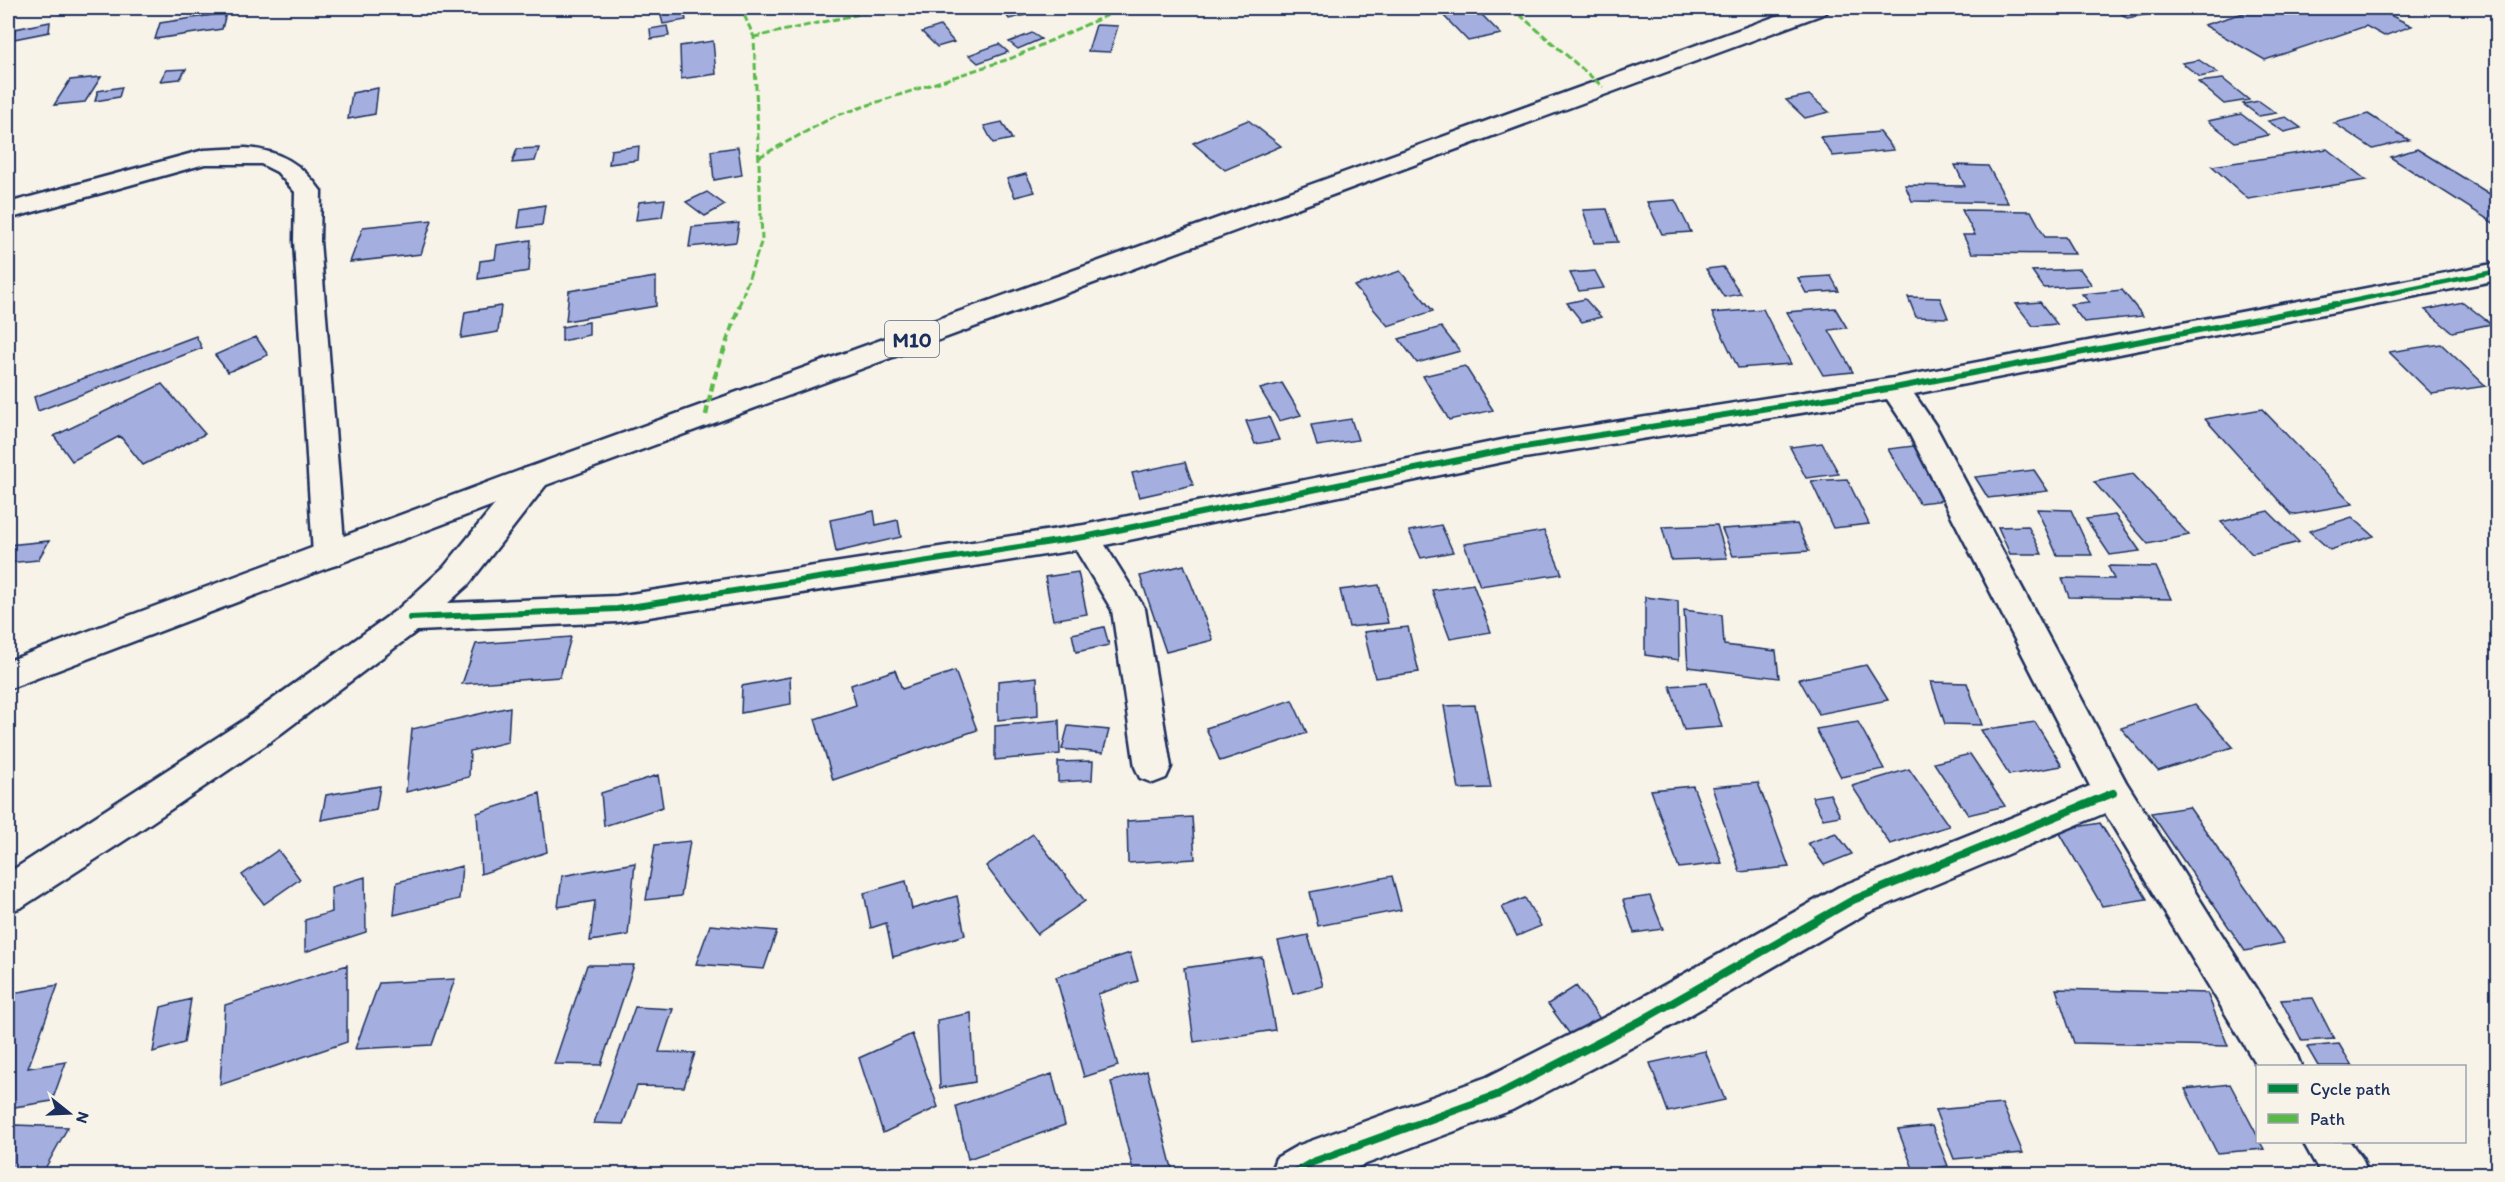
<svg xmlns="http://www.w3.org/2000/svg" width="2505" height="1182" font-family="Itim,sans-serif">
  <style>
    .building { fill: #a4afdf; stroke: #1b2f5e; stroke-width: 1.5 }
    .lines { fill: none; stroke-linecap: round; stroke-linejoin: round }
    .street-casing { stroke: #1b2f5e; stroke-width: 5 }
    .primary-casing { stroke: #1b2f5e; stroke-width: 5 }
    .street { fill: #f7f3e8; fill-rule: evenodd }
    .primary { fill: #f7f3e8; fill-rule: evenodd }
    .quiet-far1 { stroke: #58b947; stroke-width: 3; stroke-dasharray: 7 3; stroke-linecap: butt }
    .quiet { stroke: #58b947; stroke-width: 4.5; stroke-dasharray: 8 4.5; stroke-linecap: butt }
    .cycleway-far2-casing { stroke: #f7f3e8; stroke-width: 8 }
    .cycleway-far1-casing { stroke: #f7f3e8; stroke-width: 10 }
    .cycleway-casing { stroke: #f7f3e8; stroke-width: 11 }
    .cycleway-far2 { stroke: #00873e; stroke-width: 4.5 }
    .cycleway-far1 { stroke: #00873e; stroke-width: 6 }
    .cycleway { stroke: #00873e; stroke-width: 8 }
    .labels { text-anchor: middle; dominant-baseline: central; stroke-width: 4.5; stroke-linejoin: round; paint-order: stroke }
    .shield { fill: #f7f3e8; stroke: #5d6a87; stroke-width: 1.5 }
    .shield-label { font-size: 21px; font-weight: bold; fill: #1b2f5e }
  </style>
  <rect width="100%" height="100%" fill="#f7f3e8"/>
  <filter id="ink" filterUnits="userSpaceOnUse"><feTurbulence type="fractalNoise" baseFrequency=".0167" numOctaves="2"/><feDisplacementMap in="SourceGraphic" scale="12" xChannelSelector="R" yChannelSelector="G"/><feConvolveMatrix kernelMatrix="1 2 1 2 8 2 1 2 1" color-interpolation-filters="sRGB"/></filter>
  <g filter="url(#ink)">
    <path class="building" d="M46 8H76L61 14Z
      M659 8H683L686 20 663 24Z
      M1002 8H1022L1026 15 1009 19Z
      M1457 8H1475L1501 34 1468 41 1439 11Z
      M2114 8H2162L2166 11 2127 18Z
      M2260 8H2376L2412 26 2384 36 2366 26 2265 60 2204 25Z
      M226 13 222 29 155 39 160 23Z
      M50 22 49 32 14 39 15 29Z
      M1096 25 1118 26 1110 52 1088 51Z
      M667 26 669 36 651 39 650 29Z
      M940 26 954 42 937 47 922 32Z
      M1032 33 1041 39 1018 49 1009 42Z
      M713 41 716 74 681 79 680 46Z
      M999 44 1008 52 978 63 969 55Z
      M2199 60 2218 73 2200 77 2182 63Z
      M186 69 180 79 160 81 166 70Z
      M101 77 85 102 54 105 70 80Z
      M2223 79 2249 100 2224 104 2198 82Z
      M122 87 119 97 95 101 98 91Z
      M378 88 375 114 348 119 352 93Z
      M1809 95 1829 112 1805 118 1786 100Z
      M2259 101 2276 113 2259 116 2243 104Z
      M2241 114 2269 135 2235 142 2208 121Z
      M2368 114 2409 140 2373 149 2334 123Z
      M2286 117 2301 128 2284 132 2268 121Z
      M1248 120 1281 146 1225 170 1193 143Z
      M1002 122 1012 139 993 143 984 126Z
      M1880 132 1894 150 1833 156 1820 137Z
      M639 146 638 160 609 164 611 150Z
      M738 147 742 175 714 180 711 151Z
      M539 148 535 161 512 163 517 149Z
      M2327 149 2366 180 2248 199 2212 166Z
      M2417 149 2498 199V226L2390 157Z
      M1955 165 1988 166 2008 203 1912 201 1905 185 1965 186Z
      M1026 174 1035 192 1015 197 1007 179Z
      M707 192 725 205 705 216 686 202Z
      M665 199 662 217 636 220 639 202Z
      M1675 200 1691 232 1662 234 1647 202Z
      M545 205 542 225 518 228 521 209Z
      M1607 209 1618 242 1594 243 1583 210Z
      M1962 210 2031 211 2045 237H2065L2075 254 1972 253 1963 235H1975Z
      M432 220 421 254 350 262 363 227Z
      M739 223 736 242 689 247 692 227Z
      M531 240 529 271 478 279 480 261 495 259 497 245Z
      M1723 267 1741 294 1724 297 1706 269Z
      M2080 269 2092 285 2044 288 2032 271Z
      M1400 271 1433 311 1388 326 1354 286Z
      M1595 271 1604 288 1579 291 1570 273Z
      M1831 276 1839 291 1806 293 1798 278Z
      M656 277V306L566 321 569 291Z
      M2122 290 2143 316 2084 322 2070 304 2089 302 2082 294Z
      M1908 297 1940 298 1948 318 1916 317Z
      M1585 299 1601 317 1582 322 1567 303Z
      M2040 302 2057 324 2033 326 2016 304Z
      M2463 302 2491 324 2452 332 2425 310Z
      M501 306 498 332 461 338 465 312Z
      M1835 308 1847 328 1829 330 1853 372 1823 375 1787 312Z
      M1763 309 1791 364 1738 368 1712 313Z
      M589 322V335L562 341V327Z
      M1441 327 1460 351 1417 363 1399 339Z
      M196 336 202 348 38 411 34 397Z
      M256 337 268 355 228 372 215 355Z
      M2441 344 2486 386 2432 394 2389 352Z
      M1465 366 1493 410 1449 420 1423 376Z
      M1282 383 1301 415 1279 421 1260 389Z
      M162 384 205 434 143 465 120 436 72 461 54 436Z
      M2262 409 2353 504 2292 515 2205 419Z
      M1269 417 1279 440 1255 444 1246 421Z
      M1351 419 1358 440 1317 446 1311 425Z
      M1822 443 1839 474 1806 478 1790 447Z
      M1914 446 1947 500 1919 503 1888 449Z
      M1185 462 1193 485 1139 497 1132 473Z
      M2034 470 2048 491 1988 498 1975 477Z
      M2133 474 2189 535 2148 544 2094 482Z
      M1847 479 1869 524 1833 528 1811 481Z
      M2037 509 2071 510 2092 555H2057Z
      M874 511 876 525 898 520 901 537 836 552 830 520Z
      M2268 511 2299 542 2252 554 2221 522Z
      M2115 515 2140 551 2110 555 2086 519Z
      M2352 517 2374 536 2330 550 2309 531Z
      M1797 524 1809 551 1733 556 1722 529Z
      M1441 525 1453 552 1421 558 1409 531Z
      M1717 525 1727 558 1671 560 1662 527Z
      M2028 526 2042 554H2010L1998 527Z
      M1544 531 1562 574 1480 586 1464 544Z
      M49 541 38 560 8 563V545Z
      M1184 565 1213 640 1166 652 1140 576Z
      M2108 566 2156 567 2171 599 2069 597 2062 578 2114 579Z
      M1078 572 1087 614 1053 620 1045 577Z
      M1473 584 1491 632 1450 639 1432 590Z
      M1379 585 1388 623 1349 627 1340 590Z
      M1645 597 1678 601 1679 660 1645 655Z
      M1684 610 1722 615 1724 645 1776 651 1779 678 1688 667Z
      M1104 627 1109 645 1076 652 1072 634Z
      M1408 627 1419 672 1375 678 1364 632Z
      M571 637 560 677 462 684 476 644Z
      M1866 665 1888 700 1819 714 1799 679Z
      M895 670 902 689 955 671 977 730 833 780 815 719 856 705 851 685Z
      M790 677 791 704 741 713 742 686Z
      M1037 677 1038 716 998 720V681Z
      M1931 682 1967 683 1982 725 1945 724Z
      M1707 683 1722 727 1684 730 1670 686Z
      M1292 700 1307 733 1220 761 1206 728Z
      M2195 704 2233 747 2158 771 2121 728Z
      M1475 705 1491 788 1459 789 1444 706Z
      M510 707 508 742 470 751 469 777 406 792 412 729Z
      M1059 720 1060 754 995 760V726Z
      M1858 722 1884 769 1841 777 1816 729Z
      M2035 722 2062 766 2009 775 1981 730Z
      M1068 726 1109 730 1103 753 1062 749Z
      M1970 754 2005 806 1968 815 1934 763Z
      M1093 761 1092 780 1058 782V762Z
      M1909 769 1949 826 1890 844 1852 786Z
      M658 775 663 807 604 826 601 793Z
      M1758 783 1789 867 1740 872 1712 787Z
      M380 786 376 810 321 820 326 795Z
      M1693 786 1722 863 1679 868 1651 790Z
      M540 793 547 852 481 874 477 813Z
      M1830 794 1840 816 1823 819 1812 797Z
      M2189 807 2284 943 2245 951 2151 813Z
      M1192 817 1195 859 1128 863 1127 821Z
      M2100 823 2147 899 2102 906 2058 830Z
      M1836 833 1852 854 1824 865 1808 843Z
      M1033 834 1085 901 1037 934 986 866Z
      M690 841 681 896 646 900 655 845Z
      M278 850 300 879 264 904 242 875Z
      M635 863 628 935 590 941 595 901 558 907 562 876Z
      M462 866 459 899 394 915 397 882Z
      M1392 876 1401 910 1318 926 1310 892Z
      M365 877 366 932 305 952V920L332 912 331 887Z
      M906 881 912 909 957 896 965 935 893 957 886 923 871 928 864 893Z
      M1650 896 1663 929 1634 933 1623 900Z
      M1525 898 1541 926 1517 936 1502 907Z
      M710 925 777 931 764 969 696 964Z
      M1308 935 1323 986 1293 994 1278 941Z
      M1130 953 1138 981 1098 994 1118 1066 1084 1077 1056 977Z
      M1262 957 1275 1030 1194 1042 1184 968Z
      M347 965V1042L220 1085 225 1005Z
      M587 965H634L601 1065 554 1064Z
      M455 979 432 1045 355 1049 379 983Z
      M58 985 28 1068 66 1062 52 1101 8 1108V1006L13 993Z
      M1576 986 1601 1020 1572 1037 1548 1004Z
      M2056 989 2207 993 2228 1046 2074 1043Z
      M2313 998 2334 1039 2302 1041 2281 1000Z
      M191 999 184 1043 153 1052 161 1007Z
      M635 1007 673 1009 659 1052 695 1053 684 1087 637 1086 623 1124 594 1123Z
      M971 1013 975 1082 940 1088 937 1020Z
      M912 1034 938 1107 883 1133 859 1058Z
      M2339 1044 2352 1066H2318L2307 1047Z
      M1705 1051 1725 1100 1668 1112 1650 1063Z
      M1147 1071 1173 1172 1164 1174H1134L1111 1082Z
      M1052 1074 1065 1125 968 1159 956 1106Z
      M2230 1084 2258 1137V1142H2260L2264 1149 2217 1153 2185 1089Z
      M2002 1104 2023 1153 1954 1159 1935 1110Z
      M15 1125 68 1127 42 1174H8V1138Z
      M1932 1126 1948 1166 1914 1171 1898 1130Z"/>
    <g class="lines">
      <defs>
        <path id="street" d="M246 148C280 151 301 163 321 191L320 241 345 555 340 564 329 567 318 564 313 555 294 241 295 192 277 172 261 164H205L8 219V203L204 150Z
          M2498 263V280L1914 394 1935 425 2126 782 2295 1051 2301 1066 2258 1068 2105 813 1867 913 1657 1034 1512 1110 1339 1174H1270L1276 1158 1297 1146 1487 1077 1627 1006 1839 887 2090 786 1907 429 1887 399 1512 460 1105 545 1145 609 1171 767 1166 778 1153 783 1140 778 1135 767 1112 610 1076 550 617 622 417 631 267 744 133 835 22 907 8 912V873L241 722 398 609 444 567 524 469 535 466 546 469 550 477 546 485 468 585 448 603 617 596 1084 525 1512 438 1894 378Z
          M2303 1142H2350L2362 1158 2368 1174H2321Z"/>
        <path id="primary" d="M1799 8H1829L1826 13 546 485 8 689V661L524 469Z"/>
      </defs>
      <use href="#street" class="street-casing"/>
      <use href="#primary" class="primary-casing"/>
      <use href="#street" class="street"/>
      <use href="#primary" class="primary"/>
      <path class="quiet-far1" d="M1512 8 1603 87
        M754 37 869 12 873 8
        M759 157 835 116 1012 58 1119 10 1131 8
        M739 306 762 240 754 37 741 8"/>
      <path class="quiet" d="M706 415 713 382 740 304"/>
      <defs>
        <path id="cycleway-far2" d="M2328 306 2498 271"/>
        <path id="cycleway-far1" d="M410 618 617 609 1084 537 1512 449 1894 388 2336 304"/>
        <path id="cycleway" d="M1292 1174 1313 1162 1497 1095 1642 1020 1853 900 2113 793"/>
      </defs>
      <use href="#cycleway-far2" class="cycleway-far2-casing"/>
      <use href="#cycleway-far1" class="cycleway-far1-casing"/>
      <use href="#cycleway" class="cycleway-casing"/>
      <use href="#cycleway-far2" class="cycleway-far2"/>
      <use href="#cycleway-far1" class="cycleway-far1"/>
      <use href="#cycleway" class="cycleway"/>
    </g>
  </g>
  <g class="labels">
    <rect class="shield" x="885" y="321" width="54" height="36" rx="4.5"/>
    <g class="shield-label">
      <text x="912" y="339">M10</text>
    </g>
  </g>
  <rect width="2505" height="1182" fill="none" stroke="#f7f3e8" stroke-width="30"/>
  <rect x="15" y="15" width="2475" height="1152" fill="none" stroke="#1b2f5e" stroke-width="2" filter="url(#ink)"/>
  <rect x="2256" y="1065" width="210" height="78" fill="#f7f3e8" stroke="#9fa5b1" stroke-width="1.5"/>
  <rect x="2268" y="1084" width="30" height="9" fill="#00873e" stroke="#9fa5b1" stroke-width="1.5"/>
  <text x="2310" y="1095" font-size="18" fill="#1b2f5e">Cycle path</text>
  <rect x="2268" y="1114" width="30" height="9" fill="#58b947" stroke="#9fa5b1" stroke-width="1.5"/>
  <text x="2310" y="1125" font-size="18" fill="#1b2f5e">Path</text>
  <g transform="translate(69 1113) rotate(108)" stroke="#f7f3e8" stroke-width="4.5" paint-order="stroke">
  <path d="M0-4.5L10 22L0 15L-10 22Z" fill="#1b2f5e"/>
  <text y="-9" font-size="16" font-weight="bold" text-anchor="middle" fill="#1b2f5e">N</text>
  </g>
</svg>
